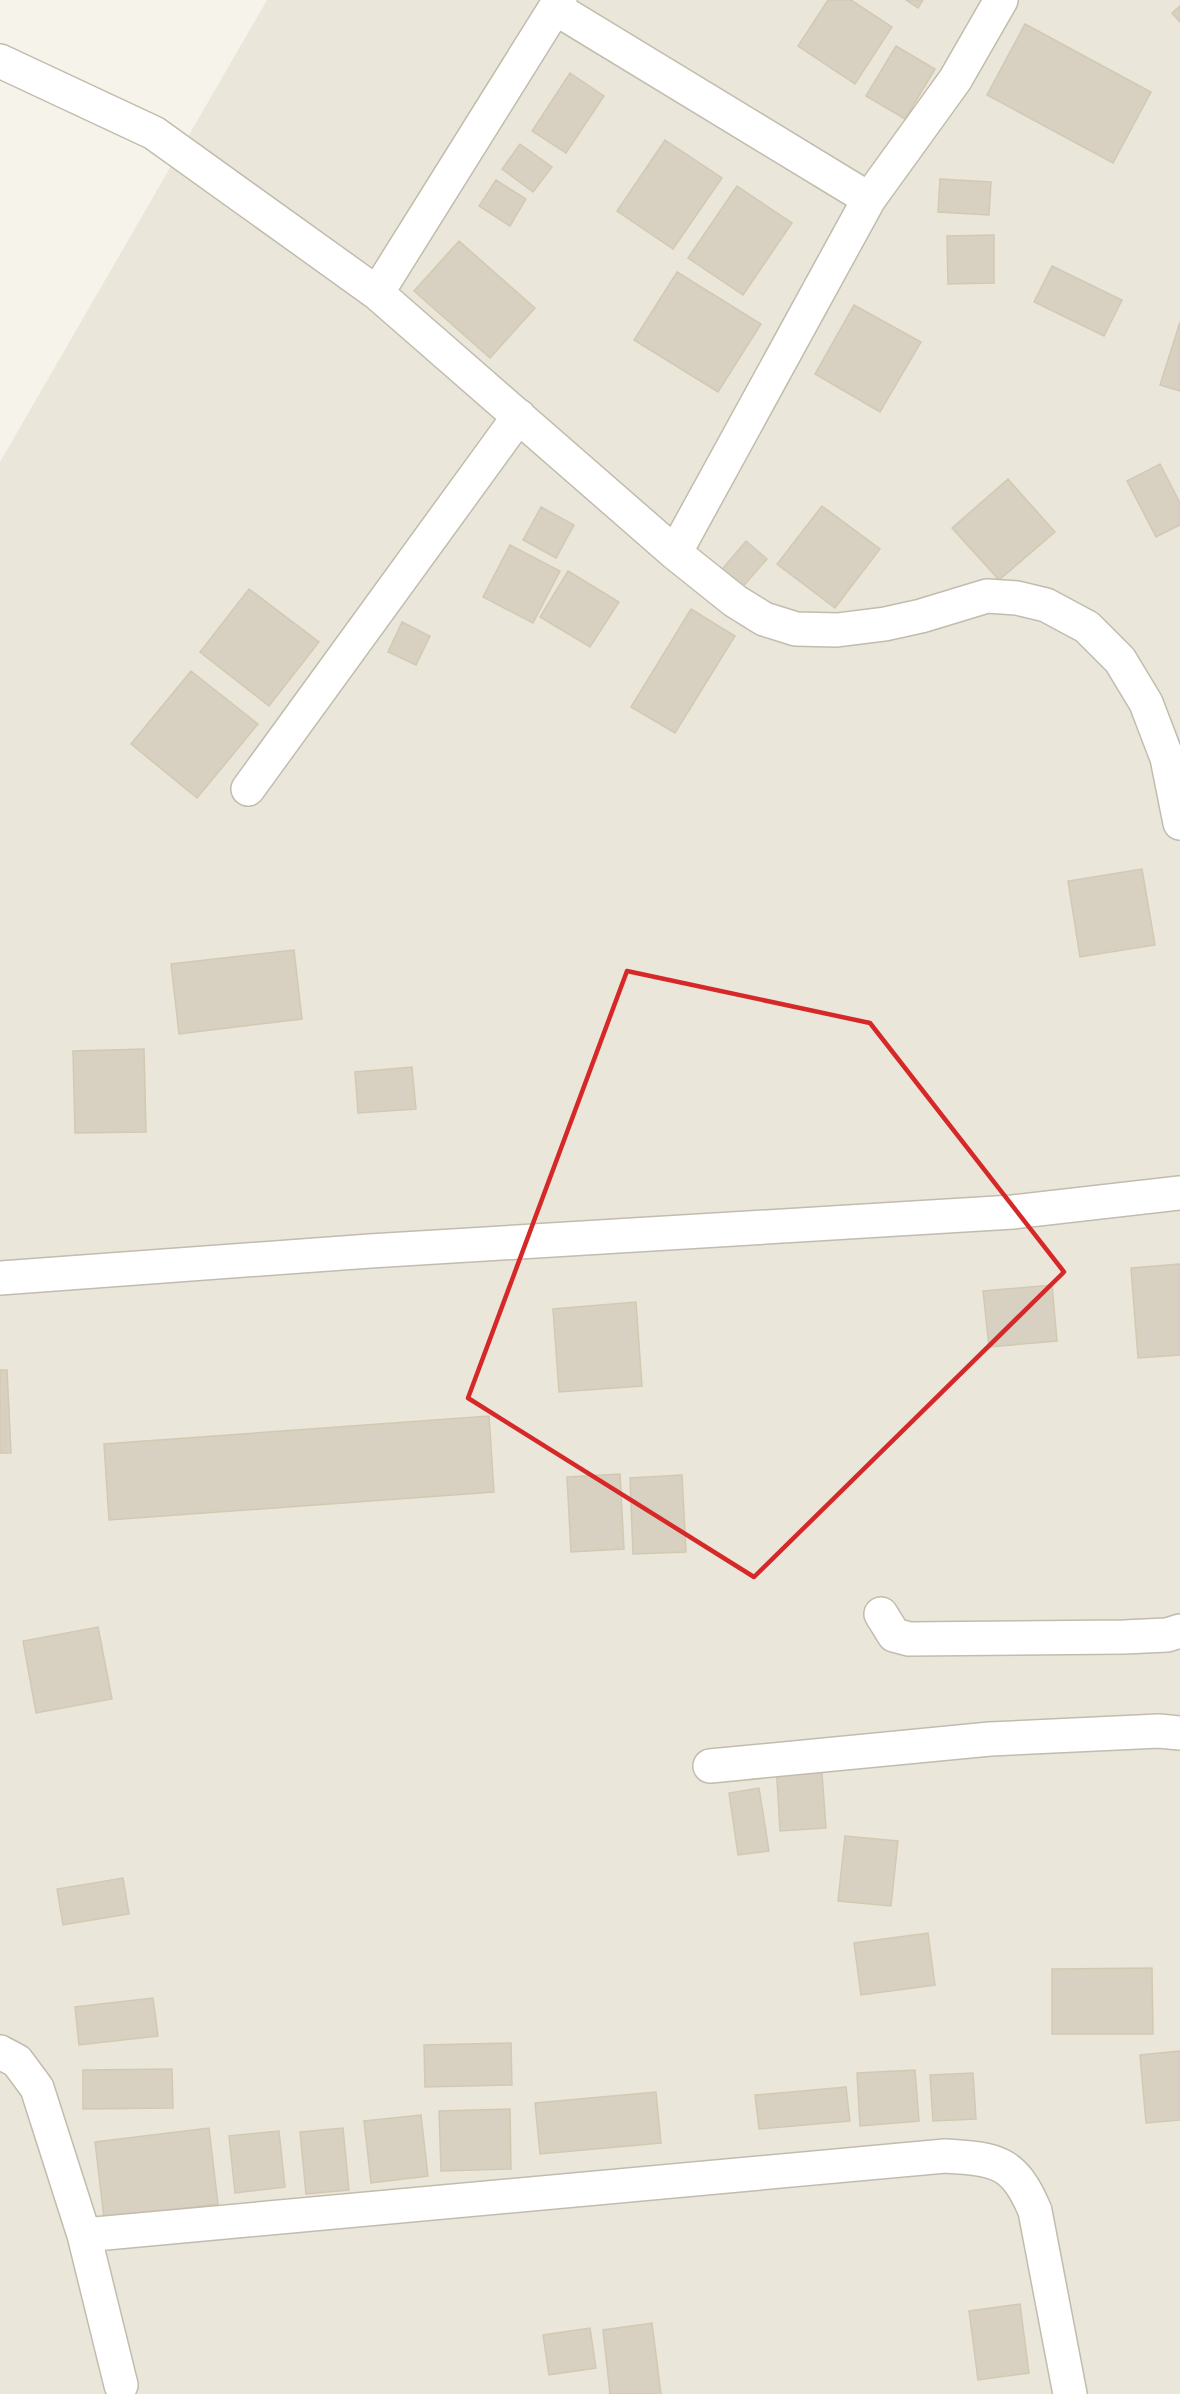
<svg xmlns="http://www.w3.org/2000/svg" width="1180" height="2394" font-family="Mulish,sans-serif">
  <style>
    .residential { fill: #eae6d9 }
    .building { fill: #d8d0c0; stroke: #d3c9b3; stroke-width: 1.5 }
    .lines { fill: none; stroke-linecap: round; stroke-linejoin: round }
    .minor-casing { stroke: #c2bcad; stroke-width: 36 }
    .minor { stroke: #fff; stroke-width: 33 }
    .marked { fill: none; stroke: #d62828; stroke-width: 4.5; stroke-linejoin: round }
  </style>
  <rect width="100%" height="100%" fill="#f6f3eb"/>
  <path class="residential" d="M267 0H1180V2394H0V462Z"/>
  <path class="building" d="M828 0H851L892 27 855 84 798 46Z
    M906 0H923L918 8Z
    M1180 6V22L1172 13Z
    M1025 24 1151 92 1113 163 987 95Z
    M896 46 935 69 905 119 866 96Z
    M570 73 604 96 566 153 532 131Z
    M665 140 722 178 673 249 617 211Z
    M520 144 552 167 533 192 502 169Z
    M940 179 991 182 989 215 938 212Z
    M496 180 526 199 510 226 479 206Z
    M737 186 792 223 743 295 688 258Z
    M994 235V283L948 284 947 236Z
    M459 241 535 308 490 358 414 291Z
    M1052 266 1122 300 1104 336 1034 302Z
    M677 272 761 324 718 392 634 340Z
    M854 305 921 342 880 412 815 374Z
    M1180 322V391L1160 385Z
    M1160 464 1180 503V525L1156 537 1127 481Z
    M1008 479 1055 532 999 580 952 528Z
    M822 506 880 549 835 608 777 564Z
    M541 507 574 525 556 558 523 540Z
    M746 541 767 559 740 590 719 573Z
    M510 545 560 571 533 623 483 597Z
    M568 571 619 602 590 647 540 617Z
    M249 589 319 642 269 706 200 652Z
    M691 609 735 636 675 733 631 707Z
    M402 622 430 636 416 665 388 652Z
    M191 671 258 724 197 798 131 744Z
    M1142 869 1155 945 1080 957 1068 881Z
    M294 950 302 1019 179 1034 171 964Z
    M144 1049 146 1132 75 1133 73 1051Z
    M412 1067 416 1109 358 1113 355 1072Z
    M1180 1264V1355L1138 1358 1131 1268Z
    M1052 1285 1057 1341 989 1347 983 1291Z
    M636 1302 642 1386 559 1392 553 1309Z
    M0 1370H7L11 1453H0Z
    M489 1416 494 1492 109 1520 104 1444Z
    M620 1474 624 1549 571 1552 567 1477Z
    M682 1475 686 1552 633 1554 630 1478Z
    M98 1627 112 1699 36 1713 23 1641Z
    M821 1760 826 1828 780 1831 776 1763Z
    M759 1788 769 1851 738 1855 729 1793Z
    M845 1836 898 1841 891 1906 838 1901Z
    M123 1878 129 1914 63 1925 57 1889Z
    M928 1933 935 1985 861 1995 854 1943Z
    M1152 1968 1153 2034H1052V1969Z
    M153 1998 158 2036 79 2045 75 2007Z
    M511 2043 512 2085 425 2087 424 2045Z
    M1180 2051V2120L1146 2123 1140 2055Z
    M172 2069 173 2108 83 2109V2070Z
    M915 2070 919 2121 860 2126 857 2073Z
    M973 2073 976 2119 933 2121 930 2075Z
    M846 2087 850 2121 759 2129 755 2095Z
    M656 2092 661 2143 540 2154 535 2103Z
    M510 2109 511 2169 441 2171 439 2111Z
    M421 2115 428 2176 371 2183 364 2121Z
    M209 2128 218 2204 104 2218 95 2142Z
    M343 2128 349 2190 306 2194 300 2132Z
    M279 2131 285 2187 235 2193 229 2136Z
    M1020 2304 1029 2373 978 2380 969 2311Z
    M652 2323 661 2394H610L603 2330Z
    M590 2328 596 2368 549 2375 543 2335Z"/>
  <g class="lines">
    <defs>
      <path id="minor" d="M555 8 869 199
        M0 61 154 133 377 293 675 553 735 601 764 619 796 629 837 630 885 624 921 616 987 596 1017 598 1046 605 1087 627 1120 660 1146 703 1167 758 1180 823
        M377 293 560 0
        M675 553 869 199 955 80 1001 0
        M248 789 519 416
        M0 1278 370 1251 1013 1212 1180 1193
        M881 1614 894 1635 909 1639 1124 1637 1167 1635 1180 1631
        M710 1766 990 1739 1159 1731 1180 1733
        M0 2052 17 2061 37 2088 84 2235 121 2385
        M84 2235 945 2156C997 2159 1014 2161 1035 2211L1070 2394"/>
    </defs>
    <use href="#minor" class="minor-casing"/>
    <use href="#minor" class="minor"/>
  </g>
  <path class="marked" d="M627 971 870 1023 1064 1272 754 1577 468 1398Z"/>
</svg>
